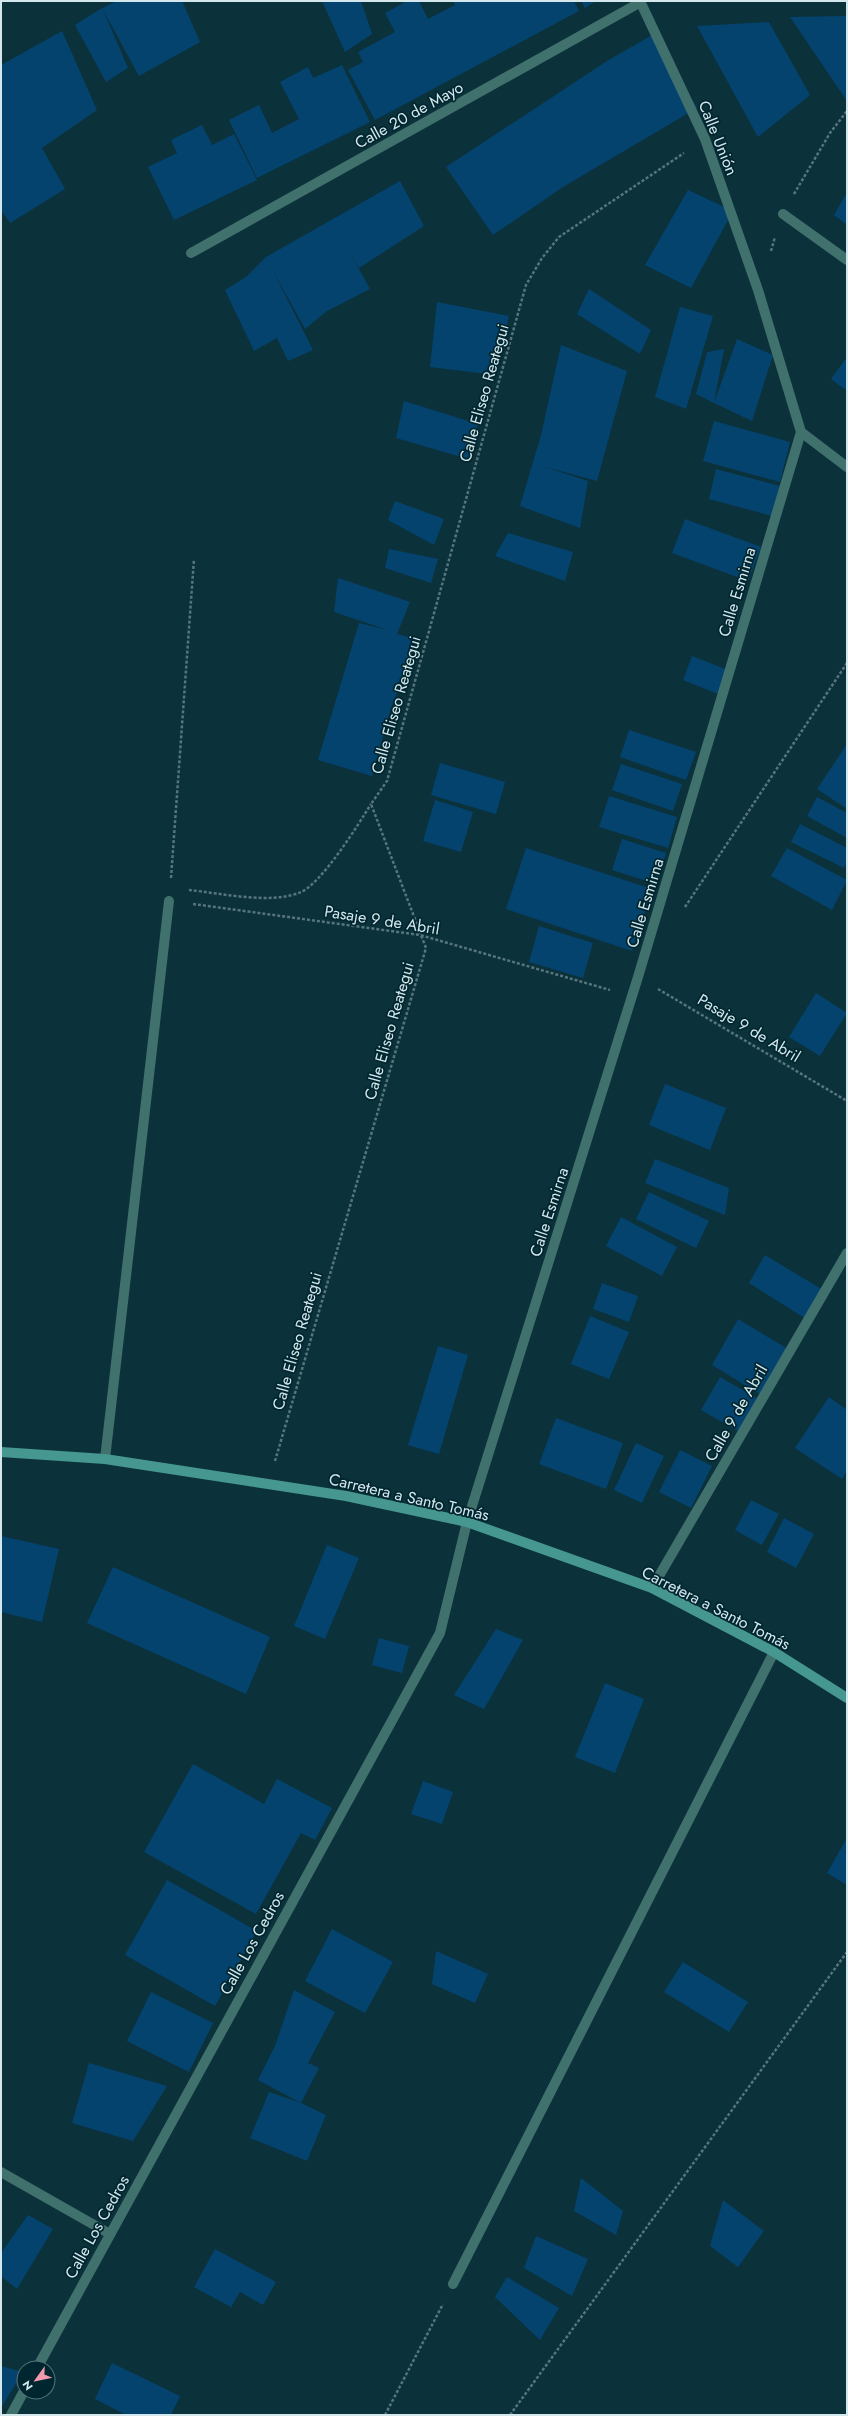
<svg xmlns="http://www.w3.org/2000/svg" width="848" height="2416" font-family="Jost,sans-serif">
  <style>
    .building { fill: #05436f }
    .lines { fill: none; stroke-linecap: round; stroke-linejoin: round }
    .path { stroke: #56757d; stroke-width: 2.5; stroke-dasharray: 3 2; stroke-linecap: butt }
    .lane { stroke: #41716c; stroke-width: 10 }
    .street { stroke: #41716c; stroke-width: 10 }
    .secondary { stroke: #469790; stroke-width: 10 }
    .labels { text-anchor: middle; dominant-baseline: central; stroke-width: 3.5; stroke-linejoin: round; paint-order: stroke }
    .street-label { font-size: 16px; fill: #d4e7ed; stroke: #002730 }
  </style>
  <rect width="100%" height="100%" fill="#0b313b"/>
  <path class="building" d="M117 1H182L200 42 139 76 103 10 128 68 106 82 75 25 102 8Z
    M322 1H361L372 34 345 52Z
    M407 1H419L428 19 455 5 453 1H574L579 11 375 120 348 70 363 62 358 52 395 32 385 13Z
    M581 1H596L585 8Z
    M847 16V101L790 17Z
    M769 22 810 95 758 137 697 26Z
    M62 31 97 110 42 148 65 189 10 223 1 210V65Z
    M654 34 697 108 563 187 493 235 446 167 607 61Z
    M342 65 370 122 257 178 229 120 259 105 272 133 299 119 280 82 308 67 313 78Z
    M202 125 212 145 234 134 257 180 174 220 148 167 177 153 171 140Z
    M400 181 424 226 359 268 345 243 370 289 327 311 305 329 272 269 313 350 288 361 277 338 254 351 225 290 246 277 266 257Z
    M688 190 733 211 691 288 645 265Z
    M847 192V225L834 215Z
    M589 289 651 330 640 354 577 314Z
    M437 302 509 316 496 375 430 367Z
    M680 307 713 316 686 409 655 397Z
    M737 339 773 355 752 421 714 403Z
    M561 345 627 371 597 481 542 466 588 481 580 528 520 506 541 435Z
    M724 349 714 403 696 394 707 352Z
    M847 357V391L831 379Z
    M404 401 478 424 468 459 396 438Z
    M714 421 790 442 780 482 703 461Z
    M716 469 780 486 772 516 709 499Z
    M395 501 444 519 434 545 388 520Z
    M685 519 761 547 748 581 672 553Z
    M508 533 573 552 565 581 495 556Z
    M389 549 438 559 431 583 385 568Z
    M338 578 410 602 397 634 417 639 390 711 372 776 318 760 359 623 388 630 334 612Z
    M692 656 728 670 718 694 683 680Z
    M629 730 696 752 686 780 620 757Z
    M847 744V809L817 789Z
    M440 763 505 782 496 814 431 795Z
    M621 764 682 784 673 811 612 790Z
    M609 796 677 817 668 848 599 827Z
    M817 797 847 813V838L807 816Z
    M435 800 473 812 461 852 423 841Z
    M800 824 847 848V862L844 868 791 842Z
    M622 839 666 853 656 884 612 870Z
    M526 848 652 889 632 951 506 909Z
    M787 848 847 880 832 910 771 876Z
    M539 926 593 943 583 978 529 962Z
    M816 993 847 1013 820 1056 789 1037Z
    M665 1084 726 1108 710 1150 649 1125Z
    M655 1159 729 1188 725 1215 645 1183Z
    M649 1192 709 1221 696 1248 636 1219Z
    M621 1217 677 1247 662 1276 606 1246Z
    M765 1255 828 1293 811 1322 749 1283Z
    M602 1283 638 1296 629 1322 593 1309Z
    M590 1316 629 1332 609 1379 571 1364Z
    M738 1319 793 1352 766 1398 712 1365Z
    M438 1346 468 1355 439 1454 408 1445Z
    M720 1377 762 1401 743 1434 701 1410Z
    M829 1397 847 1410V1471L842 1479 795 1448Z
    M556 1418 623 1443 606 1489 539 1464Z
    M636 1443 664 1456 642 1503 614 1490Z
    M680 1450 712 1466 691 1508 659 1492Z
    M751 1500 779 1514 762 1545 735 1530Z
    M784 1518 814 1534 796 1568 767 1552Z
    M1 1536 59 1549 42 1622 1 1612Z
    M327 1545 359 1558 325 1639 294 1626Z
    M113 1567 270 1637 246 1694 87 1623Z
    M496 1629 523 1640 484 1709 454 1695Z
    M379 1638 409 1646 402 1673 372 1665Z
    M605 1683 644 1699 615 1773 575 1757Z
    M193 1764 264 1804 277 1779 332 1808 315 1840 301 1833 256 1914 144 1852Z
    M423 1781 453 1792 442 1824 411 1814Z
    M847 1838V1885L827 1873Z
    M167 1880 257 1931 215 2006 125 1955Z
    M332 1929 393 1962 365 2013 305 1981Z
    M436 1951 488 1974 475 2003 432 1984Z
    M683 1962 748 2002 729 2032 664 1992Z
    M294 1990 335 2012 308 2063 319 2068 301 2103 258 2080 275 2046Z
    M151 1992 213 2023 189 2072 127 2041Z
    M89 2063 167 2086 133 2141 72 2123Z
    M269 2092 301 2103 326 2115 307 2161 250 2138Z
    M581 2178 623 2211 616 2235 574 2211Z
    M723 2200 764 2231 738 2267 710 2246Z
    M28 2215 53 2229 17 2289 1 2276V2253Z
    M536 2236 588 2259 572 2296 524 2268Z
    M215 2249 276 2282 263 2305 240 2292 231 2307 194 2287Z
    M507 2277 559 2308 540 2340 495 2297Z
    M112 2363 180 2396 171 2415H126L95 2399Z
    M1 2366 23 2372 1 2408Z"/>
  <g class="lines">
    <path class="path" d="M794 194 830 133 847 111
      M771 251 775 237
      M171 878 194 559
      M189 890C220 893 271 905 301 892 322 883 358 825 371 804
      M193 904 420 935 610 990
      M685 907 847 663
      M658 989 847 1101
      M275 1461 426 948 371 804 387 781 526 285 542 258 559 237 684 153
      M385 2415 443 2304
      M510 2415 847 1952"/>
    <path class="lane" d="M453 2284 774 1652"/>
    <path class="street" d="M783 214 847 260
      M191 253 641 2
      M801 432 847 467
      M105 1459 169 901
      M652 1588 847 1253
      M1 2172 110 2234
      M37 2368 440 1633 467 1522 638 977 801 432 758 290 705 139 640 1
      M11 2415 24 2391"/>
    <path class="secondary" d="M1 1452 105 1459 346 1496 467 1522 652 1588 774 1652 847 1698"/>
  </g>
  <g class="labels">
    <g class="street-label">
      <text transform="translate(409 115) rotate(-29)">Calle 20 de Mayo</text>
      <text transform="translate(718 138) rotate(68)">Calle Unión</text>
      <text transform="translate(484 393) rotate(-74)">Calle Eliseo Reategui</text>
      <text transform="translate(737 592) rotate(-73)">Calle Esmirna</text>
      <text transform="translate(396 705) rotate(-74)">Calle Eliseo Reategui</text>
      <text transform="translate(645 903) rotate(-73)">Calle Esmirna</text>
      <text transform="translate(382 920) rotate(9)">Pasaje 9 de Abril</text>
      <text transform="translate(749 1028) rotate(31)">Pasaje 9 de Abril</text>
      <text transform="translate(389 1031) rotate(-74)">Calle Eliseo Reategui</text>
      <text transform="translate(549 1212) rotate(-72)">Calle Esmirna</text>
      <text transform="translate(297 1341) rotate(-74)">Calle Eliseo Reategui</text>
      <text transform="translate(736 1413) rotate(-60)">Calle 9 de Abril</text>
      <text transform="translate(409 1497) rotate(13)">Carretera a Santo Tomás</text>
      <text transform="translate(716 1608) rotate(27)">Carretera a Santo Tomás</text>
      <text transform="translate(252 1943) rotate(-61)">Calle Los Cedros</text>
      <text transform="translate(97 2227) rotate(-61)">Calle Los Cedros</text>
    </g>
  </g>
  <rect width="848" height="2416" fill="none" stroke="#d4e7ed" stroke-width="4"/>
  <g transform="translate(36 2380) rotate(237)"><circle r="19" fill="#002730" stroke="#55747c"/>
  <path d="M0-3L7 15L0 10L-7 15Z" fill="#f29aae"/>
  <text y="-6" font-size="11" font-weight="bold" text-anchor="middle" fill="#d4e7ed">N</text>
  </g>
</svg>
